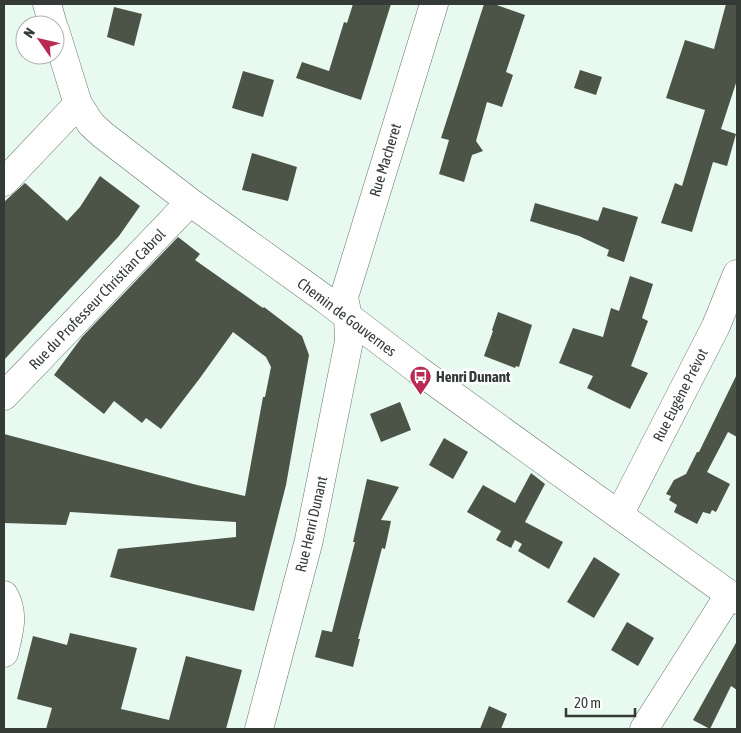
<svg xmlns="http://www.w3.org/2000/svg" width="741" height="733" font-family="'Asap Condensed',sans-serif">
  <style>
    .building { fill: #4c5347 }
    .lines { fill: none; stroke-linecap: round; stroke-linejoin: round }
    .minor-casing { stroke: #64736b; stroke-width: 29 }
    .minor { stroke: #fff; stroke-width: 28 }
    .labels { text-anchor: middle; dominant-baseline: central; stroke-width: 5; stroke-linejoin: round; paint-order: stroke }
    .street-label { font-size: 15px; fill: #343b37; stroke: #fff }
    .poi-label { font-size: 15px; font-weight: bold; fill: #343b37; stroke: #fff; text-anchor: start }
  </style>
  <rect width="100%" height="100%" fill="#e8f9f0"/>
  <path class="building" d="M353 4H391L361 100 296 78 302 62 329 71 344 22 347 23Z
    M484 4H494L525 15 506 72 513 75 502 107 487 102 476 141 483 151 472 155 464 182 439 174 449 140 441 138Z
    M726 4H737V80L721 129 736 134 727 166 713 162 692 232 661 223 675 183 682 186 705 110 666 98 685 40 714 49Z
    M114 7 142 14 134 46 107 37Z
    M580 70 602 77 596 95 574 88Z
    M243 71 274 80 263 117 232 108Z
    M252 153 297 167 288 201 242 190Z
    M100 176 140 206 119 236 4 360V202L25 183 67 221 80 207Z
    M535 203 598 221 603 207 638 217 624 262 607 256 609 250 579 236 530 221Z
    M178 237 200 254 195 260 263 308 264 307 302 336 309 355 286 485 254 611 110 577 118 549 236 537V522L70 512 66 525 4 523V434L197 485 245 496 263 397H265L271 367 266 357 233 332 200 378 161 429 146 418 142 423 114 401 104 414 54 375 82 337Z
    M630 276 653 284 642 318 648 321 631 366 648 373 630 409 587 388 593 376 559 363 573 328 603 337 611 308 619 311Z
    M498 312 532 325 519 367 516 366 515 368 484 356 493 331 492 330Z
    M737 374V437L728 432 707 472 730 484 716 512 712 510 710 514 703 512 697 524 674 512 677 505 669 500 671 496 666 494 674 480 686 474 697 452H699Z
    M400 402 411 430 381 442 370 414Z
    M444 438 468 452 453 479 429 465Z
    M531 473 545 484 525 522 563 542 549 569 518 551 522 544 515 540 511 548 496 540 501 531 467 512 483 485 515 503Z
    M367 479 399 487 381 520 391 521 385 549 382 548 358 639H360L353 667 315 657 322 630 332 632 355 542H353Z
    M594 557 620 574 594 618 567 602Z
    M627 622 654 638 638 666 611 650Z
    M70 633 137 648 121 709 169 720 186 656 242 670 226 729H46L52 708 17 699 33 636 67 645Z
    M737 641V690L731 686 710 729 693 720Z
    M489 706 507 714 501 729H480Z"/>
  <g class="lines">
    <defs>
      <path id="minor" d="M47 4 53 25
        M55 30 78 104 91 124 103 135 190 202 325 299 418 370 737 600
        M4 182 78 104
        M4 396 190 202
        M619 515 716 326 737 274
        M4 595C15 614 9 632 4 653
        M259 729 309 540 349 341 348 317 344 297 434 4
        M644 729 729 595"/>
    </defs>
    <use href="#minor" class="minor-casing"/>
    <use href="#minor" class="minor"/>
  </g>
  <defs>
    <symbol id="bus-pin" viewBox="-11 -11 22 30"><path d="M0 17L-7.5 6A9.5 9.5 0 1 1 7.5 6Z" fill="#b92a54" stroke="#fff"/><path d="M-5-6H5V4H4V6H2V4H-2V6H-4V4H-5ZM-3.5-4V0h7V-4ZM-3.5 1.2v1.5H-2V1.2ZM2 1.2v1.5H3.5V1.2Z" fill="#fff"/></symbol>
  </defs>
  <g fill-rule="evenodd">
    <use href="#bus-pin" x="408" y="364" width="25" height="34"/>
  </g>
  <g class="labels">
    <g class="street-label">
      <text transform="translate(385 160) rotate(-73)">Rue Macheret</text>
      <text transform="translate(97 299) rotate(-46)">Rue du Professeur Christian Cabrol</text>
      <text transform="translate(347 317) rotate(37)">Chemin de Gouvernes</text>
      <text transform="translate(680 395) rotate(-63)">Rue Eugène Prévot</text>
      <text transform="translate(311 524) rotate(-77)">Rue Henri Dunant</text>
    </g>
    <g class="poi-label">
      <text x="436" y="376">Henri Dunant</text>
    </g>
  </g>
  <rect width="741" height="733" fill="none" stroke="#343b37" stroke-width="10"/>
  <g transform="translate(40 40) rotate(304)"><circle r="24" fill="#ffffff" stroke="#aeb1af"/>
  <path d="M0-4L9 19L0 12L-9 19Z" fill="#b92a54"/>
  <text y="-8" font-size="14" font-weight="bold" text-anchor="middle" fill="#343b37">N</text>
  </g>
  <path d="M566 708v8h69v-8" fill="none" stroke="#343b37" stroke-width="2.5"/>
  <text x="574" y="708" font-size="15" fill="#343b37" stroke="#ffffff" stroke-width="4" paint-order="stroke">20 m</text>
</svg>
